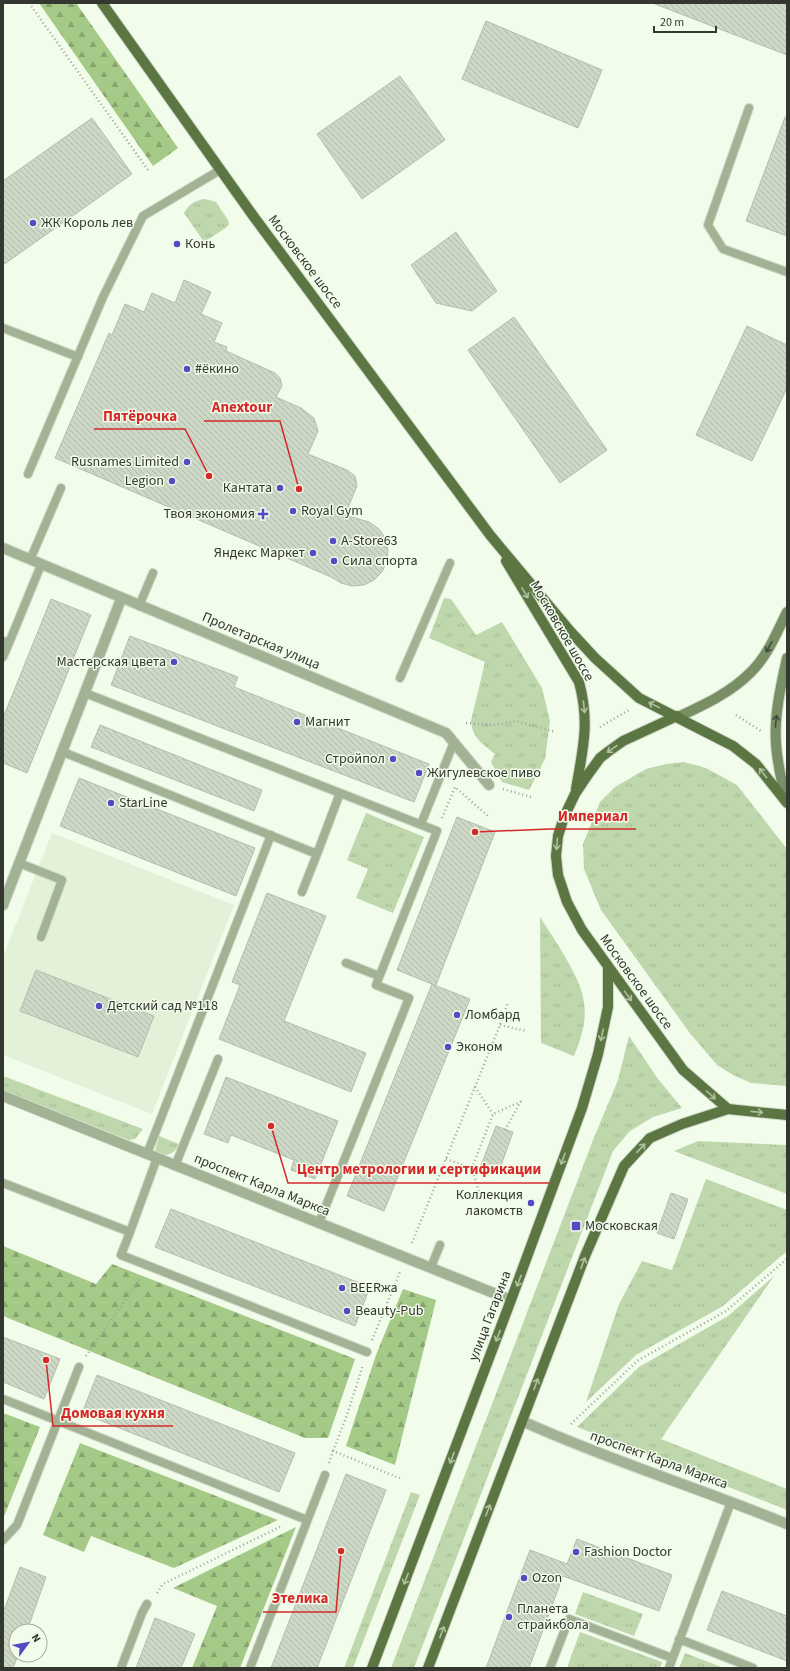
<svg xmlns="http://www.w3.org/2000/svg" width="790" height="1671" font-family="'Source Sans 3',sans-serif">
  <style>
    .built { fill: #e3f1d8 }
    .grass { fill: url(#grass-tufts) }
    .forest { fill: url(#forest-firs) }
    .building { fill: url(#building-back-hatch); stroke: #b4beac }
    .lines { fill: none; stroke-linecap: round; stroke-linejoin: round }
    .service-casing { stroke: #d0d9c9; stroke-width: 10 }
    .minor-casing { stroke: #d0d9c9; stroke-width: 12 }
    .secondary-casing { stroke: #d0d9c9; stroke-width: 12 }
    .primary-casing { stroke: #d0d9c9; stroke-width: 12 }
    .path { stroke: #9ea699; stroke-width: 2.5; stroke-dasharray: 1 3; stroke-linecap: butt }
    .service { stroke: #a2b295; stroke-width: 8 }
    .minor { stroke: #a2b295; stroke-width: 10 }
    .secondary { stroke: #788f66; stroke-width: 10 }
    .primary { stroke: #5b7643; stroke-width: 10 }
    .oneway { stroke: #aec09f }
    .oneway2 { stroke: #41493b }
    .poi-dot { fill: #554ac1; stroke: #f2fcea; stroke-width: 1.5 }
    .labels { text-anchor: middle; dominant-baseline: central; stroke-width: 3; stroke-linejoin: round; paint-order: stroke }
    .poi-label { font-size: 14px; fill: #333730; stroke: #f2fcea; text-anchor: start }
    .street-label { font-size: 14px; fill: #333730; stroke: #f2fcea }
    .leader { fill: none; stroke: #d62828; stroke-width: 1.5 }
    .callout-dot { fill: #d62828; stroke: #f2fcea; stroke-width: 1.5 }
    .callout-label { font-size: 15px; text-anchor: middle; font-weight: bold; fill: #d62828; stroke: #f2fcea; stroke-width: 3; stroke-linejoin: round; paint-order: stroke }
  </style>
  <defs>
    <pattern id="grass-tufts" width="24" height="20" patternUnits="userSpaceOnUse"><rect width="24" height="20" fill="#bfd7ad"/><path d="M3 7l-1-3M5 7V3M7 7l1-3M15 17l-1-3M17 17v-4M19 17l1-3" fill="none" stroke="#a5b995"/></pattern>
    <pattern id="forest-firs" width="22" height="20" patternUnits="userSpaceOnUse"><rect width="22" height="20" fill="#a5c987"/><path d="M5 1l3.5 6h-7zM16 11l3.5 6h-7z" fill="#87a46f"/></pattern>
    <pattern id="building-back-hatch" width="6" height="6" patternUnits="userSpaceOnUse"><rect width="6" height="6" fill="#cdd8c6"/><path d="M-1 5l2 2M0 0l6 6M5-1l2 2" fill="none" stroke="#b0baaa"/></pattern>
  </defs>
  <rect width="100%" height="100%" fill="#f2fcea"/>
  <path class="built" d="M52 833 234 905 152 1114 3 1055V957Z"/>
  <path class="grass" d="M205 199 216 202 228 220 229 224 227 227 204 242 184 213C188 205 195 200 205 199Z
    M444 598 451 599 476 635 502 622 542 688 550 721 545 759 529 790 502 782 491 762 495 754C483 744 472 738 471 721L485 662 429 638Z
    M684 762 706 768 737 785 787 849V1086L751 1083 733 1075 717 1065 689 1032 601 910 584 869 583 844 600 802 615 787 646 769 666 764Z
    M366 813 424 837 393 913 356 898 368 869 347 860Z
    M540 917C554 939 581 977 584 1002 587 1021 581 1039 574 1056L541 1043Z
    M629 1036 658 1079 682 1108 653 1117 630 1131 613 1151 414 1668H391L593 1140 618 1080Z
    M3 1076 143 1129 135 1139 129 1140 3 1090Z
    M159 1136 179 1144C174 1155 166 1158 155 1151Z
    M698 1141 787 1145V1194L674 1151Z
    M706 1179 787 1210V1251L723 1306 636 1355 586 1402 619 1304 642 1261 672 1270Z
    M774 1276 661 1439 787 1489V1510L577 1427 639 1367 728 1316Z
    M411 1492 420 1495 353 1668H344Z
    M583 1592 643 1614 634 1636 575 1614Z
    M580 1632 662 1662 660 1668H567Z
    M685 1653 724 1668H679Z"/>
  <path class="forest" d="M39 3H76L178 148 153 166Z
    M3 1246 96 1284 112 1264 355 1359 328 1438H305L3 1316Z
    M403 1289 436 1300 395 1465 346 1446 376 1355Z
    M3 1413 40 1427 3 1519Z
    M80 1443 278 1520 174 1568 91 1536 84 1552 43 1535Z
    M296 1527 240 1668H192L217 1606 173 1588Z"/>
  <path class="building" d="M655 3H787V55L655 4Z
    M486 21 602 70 578 128 462 79Z
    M400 76 445 140 362 199 317 134Z
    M785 117H787V236L746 221Z
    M92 118 132 174 3 265V181Z
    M456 232 497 291 472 311 436 303 411 265Z
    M184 280 211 292 201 314 222 323 214 342 227 347 226 351 275 373 280 378 282 386 276 397 301 408 314 418 318 431 308 454 347 470 355 476 357 486 345 515 369 522 379 529 385 538 388 550 387 561 382 572 374 580 364 585 352 586 341 583 331 577 55 458 109 333 112 335 125 304 144 312 152 293 175 303Z
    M514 317 607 450 560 483 468 350Z
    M747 326 787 345V388L752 461 696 435Z
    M51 599 91 615 27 773 3 763V718Z
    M130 636 238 677 234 687 429 764 414 802 111 685Z
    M100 725 262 790 254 811 91 747Z
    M79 778 255 848 236 896 60 826Z
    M457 817 495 832 436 985H434L470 999 384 1211 347 1196 432 984 397 970Z
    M267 893 326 916 284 1021 366 1053 351 1092 219 1039 240 985 232 982Z
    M36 970 154 1016 138 1057 20 1011Z
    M226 1077 338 1121 315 1179 291 1170 294 1160 231 1135 228 1143 204 1134Z
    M496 1126 513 1132 498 1174 480 1168Z
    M671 1193 688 1199 674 1239 657 1233Z
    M171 1209 370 1287 355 1326 155 1247Z
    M3 1337 60 1359 44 1399 3 1382Z
    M97 1375 295 1453 279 1492 82 1413Z
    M346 1474 386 1490 317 1668H271Z
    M577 1539 672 1575 659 1611 563 1576 529 1668H486L530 1550 567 1564Z
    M20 1567 46 1577 27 1631H16V1655H18L13 1668H3V1613Z
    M722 1591 787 1616V1661L707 1630Z
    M155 1618 195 1634 181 1668H136Z"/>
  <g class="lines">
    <defs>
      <path id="service" d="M749 108 708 225 723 249 787 272
        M3 328 78 357
        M28 474 103 297 143 216 220 170
        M30 560 61 488
        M139 606 153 573
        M3 641 9 643 3 657
        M9 643 41 565
        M400 678 450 563
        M85 693 437 831 376 985 409 998 319 1223
        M63 752 317 854 340 793
        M421 824 454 742
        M19 863 62 880 41 937
        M302 892 317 854
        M346 963 379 976
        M147 1154 271 835
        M175 1166 218 1059
        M3 1183 130 1232 121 1255 367 1352
        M130 1232 157 1158
        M431 1267 440 1245
        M3 1399 307 1520
        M3 1540 17 1525 79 1367
        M679 1639 753 1668
        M121 1668 142 1613 147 1604
        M250 1668 325 1475
        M550 1668 569 1619 672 1658
        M669 1668 731 1502"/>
      <path id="minor" d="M3 548 446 733 489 785
        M3 905 121 599
        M3 1096 511 1300
        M522 1421C608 1460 699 1488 787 1524"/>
      <path id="secondary" d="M678 717C704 705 732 692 752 671 768 655 777 632 787 612
        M786 801C782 782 777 763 776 743 774 715 781 685 787 658"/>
      <path id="primary" d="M102 3 254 217 490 535 570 631 595 658 639 698 733 746 756 764 787 803
        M506 561 579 682C590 723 583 748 576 789
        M678 717 677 716 623 741 609 751 600 758 587 776 575 794 564 817 558 836 556 856 558 875 567 902 582 930 683 1070 728 1109 787 1115
        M372 1668 511 1300 582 1108 598 1054 608 1007V968
        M428 1668 585 1256 624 1166 650 1138 682 1124 728 1109"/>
    </defs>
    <use href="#service" class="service-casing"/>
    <use href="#minor" class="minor-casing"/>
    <use href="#secondary" class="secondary-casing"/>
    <use href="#primary" class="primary-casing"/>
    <path class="path" d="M29 3 148 170
      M736 715 761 731
      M466 723 494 725 516 721 556 732
      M600 727 629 710
      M503 789 531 797
      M442 818 455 787 488 816
      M500 1025 526 1031
      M475 1087 493 1114
      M505 1130 521 1101
      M446 1159 472 1168
      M481 1199 472 1168 493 1114 522 1101
      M412 1243 500 1025 508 1002
      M372 1340 400 1272
      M86 1356 141 1278
      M571 1424 637 1361 726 1311 787 1259
      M333 1451 347 1415 363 1365
      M329 1463 333 1451 402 1479
      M157 1593 163 1584 282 1526"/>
    <use href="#service" class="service"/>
    <use href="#minor" class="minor"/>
    <use href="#secondary" class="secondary"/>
    <use href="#primary" class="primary"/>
  </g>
  <defs><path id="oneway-shaft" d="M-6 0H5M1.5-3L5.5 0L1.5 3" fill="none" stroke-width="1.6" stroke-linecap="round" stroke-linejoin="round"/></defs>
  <g class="oneway">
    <use href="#oneway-shaft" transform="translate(525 593) rotate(59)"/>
    <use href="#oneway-shaft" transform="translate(654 705) rotate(-154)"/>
    <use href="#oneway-shaft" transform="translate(584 707) rotate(84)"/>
    <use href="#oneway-shaft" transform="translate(612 749) rotate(145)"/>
    <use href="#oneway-shaft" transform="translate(763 773) rotate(-128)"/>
    <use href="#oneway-shaft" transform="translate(557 844) rotate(94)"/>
    <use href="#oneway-shaft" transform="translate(628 996) rotate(54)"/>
    <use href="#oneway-shaft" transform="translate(602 1035) rotate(102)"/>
    <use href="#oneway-shaft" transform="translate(711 1095) rotate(42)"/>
    <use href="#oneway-shaft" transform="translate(757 1112) rotate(6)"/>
    <use href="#oneway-shaft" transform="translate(641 1148) rotate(-47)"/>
    <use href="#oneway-shaft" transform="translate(563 1159) rotate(110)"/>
    <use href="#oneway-shaft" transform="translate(583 1263) rotate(-69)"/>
    <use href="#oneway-shaft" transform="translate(519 1281) rotate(110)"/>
    <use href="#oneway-shaft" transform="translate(498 1336) rotate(111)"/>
    <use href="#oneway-shaft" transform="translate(536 1384) rotate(-69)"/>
    <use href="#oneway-shaft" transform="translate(452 1458) rotate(111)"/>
    <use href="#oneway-shaft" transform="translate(488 1510) rotate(-69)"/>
    <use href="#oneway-shaft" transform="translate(406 1579) rotate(111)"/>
    <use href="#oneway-shaft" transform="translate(442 1632) rotate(-69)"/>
  </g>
  <g class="oneway2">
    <use href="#oneway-shaft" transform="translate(769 647) rotate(118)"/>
    <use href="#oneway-shaft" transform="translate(776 721) rotate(-84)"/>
  </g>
  <g class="poi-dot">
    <circle cx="33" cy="223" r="4"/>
    <circle cx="177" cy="244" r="4"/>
    <circle cx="187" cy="369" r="4"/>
    <circle cx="187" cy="462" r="4"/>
    <circle cx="172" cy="481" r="4"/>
    <circle cx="280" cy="488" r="4"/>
    <circle cx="293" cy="511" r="4"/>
    <path d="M261 508h4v4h4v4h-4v4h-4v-4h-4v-4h4z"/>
    <circle cx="333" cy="541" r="4"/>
    <circle cx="313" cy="553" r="4"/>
    <circle cx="334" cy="561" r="4"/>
    <circle cx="174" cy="662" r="4"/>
    <circle cx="297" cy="722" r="4"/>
    <circle cx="393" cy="759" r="4"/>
    <circle cx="419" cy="773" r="4"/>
    <circle cx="111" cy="803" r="4"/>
    <circle cx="99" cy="1006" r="4"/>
    <circle cx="457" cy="1015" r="4"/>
    <circle cx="448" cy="1047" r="4"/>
    <circle cx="531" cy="1203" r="4"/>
    <rect x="571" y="1221" width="10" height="10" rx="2"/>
    <circle cx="342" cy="1288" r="4"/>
    <circle cx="347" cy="1311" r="4"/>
    <circle cx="576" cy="1552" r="4"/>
    <circle cx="524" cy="1578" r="4"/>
    <circle cx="509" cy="1617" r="4"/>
  </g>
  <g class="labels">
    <g class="poi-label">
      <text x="41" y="223">ЖК Король лев</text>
      <text x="185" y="244">Конь</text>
      <text x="195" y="369">#ёкино</text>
      <text x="179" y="462" text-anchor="end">Rusnames Limited</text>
      <text x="164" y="481" text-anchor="end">Legion</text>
      <text x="272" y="488" text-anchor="end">Кантата</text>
      <text x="301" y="511">Royal Gym</text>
      <text x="255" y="514" text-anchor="end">Твоя экономия</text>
      <text x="341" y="541">A-Store63</text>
      <text x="305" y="553" text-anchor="end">Яндекс Маркет</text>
      <text x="342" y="561">Сила спорта</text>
      <text x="166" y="662" text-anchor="end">Мастерская цвета</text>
      <text x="305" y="722">Магнит</text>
      <text x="385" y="759" text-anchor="end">Стройпол</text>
      <text x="427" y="773">Жигулевское пиво</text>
      <text x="119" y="803">StarLine</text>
      <text x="107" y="1006">Детский сад №118</text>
      <text x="465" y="1015">Ломбард</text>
      <text x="456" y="1047">Эконом</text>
      <text x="523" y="1195" text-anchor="end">Коллекция<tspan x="523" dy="16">лакомств</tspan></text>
      <text x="585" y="1226">Московская</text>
      <text x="350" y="1288">BEERжа</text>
      <text x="355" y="1311">Beauty-Pub</text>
      <text x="584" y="1552">Fashion Doctor</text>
      <text x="532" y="1578">Ozon</text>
      <text x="517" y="1609">Планета<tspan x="517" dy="16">страйкбола</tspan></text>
    </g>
    <g class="street-label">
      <text transform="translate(305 262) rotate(53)">Московское шоссе</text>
      <text transform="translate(562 631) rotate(60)">Московское шоссе</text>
      <text transform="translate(261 641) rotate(23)">Пролетарская улица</text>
      <text transform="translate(636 982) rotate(54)">Московское шоссе</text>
      <text transform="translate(262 1185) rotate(22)">проспект Карла Маркса</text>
      <text transform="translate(490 1316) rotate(-69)">улица Гагарина</text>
      <text transform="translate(659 1460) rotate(20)">проспект Карла Маркса</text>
    </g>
  </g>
  <path class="leader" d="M299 489L280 421H204M209 476L185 429H94M475 832L550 829H636M271 1126L288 1183H549M46 1360L53 1426H173M341 1551L336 1612H263"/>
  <g class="callout-dot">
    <circle cx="299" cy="489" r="4"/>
    <circle cx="209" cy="476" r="4"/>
    <circle cx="475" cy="832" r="4"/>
    <circle cx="271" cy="1126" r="4"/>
    <circle cx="46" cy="1360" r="4"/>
    <circle cx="341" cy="1551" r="4"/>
  </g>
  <g class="callout-label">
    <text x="242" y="412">Anextour</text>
    <text x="140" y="421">Пятёрочка</text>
    <text x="593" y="821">Империал</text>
    <text x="419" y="1174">Центр метрологии и сертификации</text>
    <text x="113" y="1418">Домовая кухня</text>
    <text x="300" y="1603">Этелика</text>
  </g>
  <rect width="790" height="1671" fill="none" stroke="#333730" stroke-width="8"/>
  <g transform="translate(28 1643) rotate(58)"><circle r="19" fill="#f2fcea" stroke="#a6ada0"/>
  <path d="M0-3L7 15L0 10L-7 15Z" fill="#554ac1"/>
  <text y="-6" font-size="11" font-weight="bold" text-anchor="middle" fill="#333730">N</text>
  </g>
  <path d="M654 26v6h62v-6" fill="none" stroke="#333730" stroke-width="2"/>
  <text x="660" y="26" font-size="12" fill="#333730" stroke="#f2fcea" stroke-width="3" paint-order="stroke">20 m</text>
</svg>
